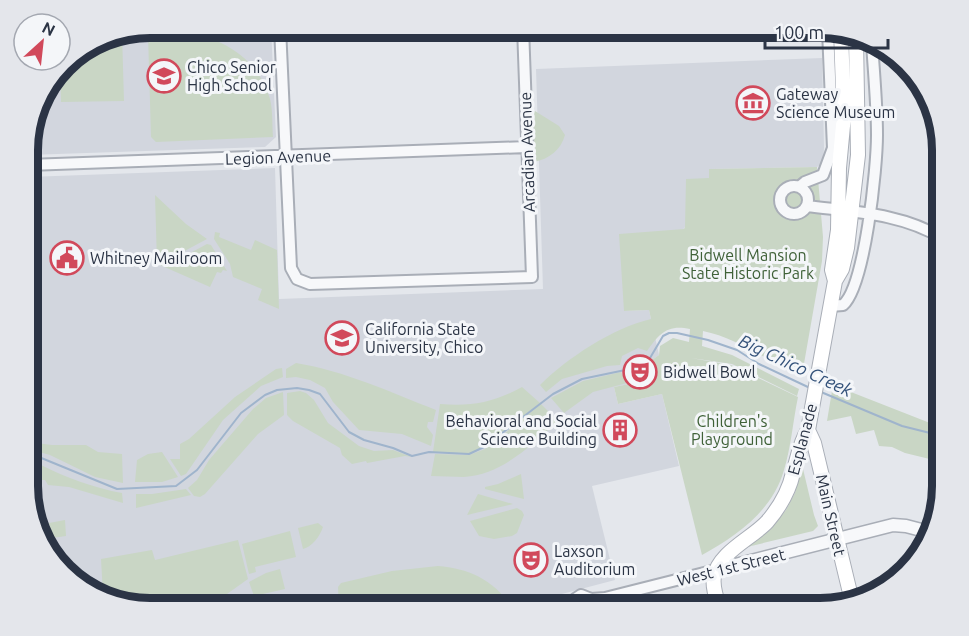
<svg xmlns="http://www.w3.org/2000/svg" width="969" height="636" font-family="Ubuntu,sans-serif">
  <style>
    .built { fill: #d2d6de }
    .green { fill: #c9d6c5 }
    .lines { fill: none; stroke-linecap: round; stroke-linejoin: round }
    .stream { stroke: #9fb4cc; stroke-width: 2 }
    .minor-casing { stroke: #a9aeb7; stroke-width: 14 }
    .tertiary-casing { stroke: #a9aeb7; stroke-width: 15 }
    .secondary-casing { stroke: #a9aeb7; stroke-width: 16 }
    .minor { stroke: #f7f8fa; stroke-width: 10 }
    .tertiary { stroke: #f7f8fa; stroke-width: 12 }
    .secondary { stroke: #fff; stroke-width: 14 }
    .labels { text-anchor: middle; dominant-baseline: central; stroke-width: 6; stroke-linejoin: round; paint-order: stroke }
    .poi-label { font-size: 16px; fill: #2b3445; stroke: #f4f6f9; text-anchor: start }
    .street-label { font-size: 16px; fill: #2b3445; stroke: #f4f6f9 }
    .park-label { font-size: 16px; fill: #3f6138; stroke: #f4f6f9 }
    .water-label { font-size: 18px; font-style: italic; fill: #34527a; stroke: #f4f6f9 }
    .rim { fill: none; stroke: #2b3445; stroke-width: 8 }
  </style>
  <rect width="100%" height="100%" fill="#e4e7ec"/>
  <path class="built" d="M150 27H271L276 137 265 147 28 155V134L40 95 69 58 103 36Z
    M822 58 824 148 823 163 817 167 709 169V178L685 227 624 311 649 310 659 355 642 367 626 375 630 384 614 387 618 404 662 394 679 466 592 486 615 580 558 595 561 609H149L81 588 44 548 28 502V177L275 168 279 299 543 289 536 69Z"/>
  <path class="green" d="M178 32C219 35 258 57 270 99 273 111 272 125 273 137L156 142 151 137 148 34Z
    M122 33 124 101 61 102 60 69 69 58 103 36Z
    M535 111 559 126 565 135C561 150 549 159 534 162L532 114Z
    M817 167 823 237 822 261 802 375C768 362 738 338 703 331L702 346 732 355 799 389 797 396 732 364 691 358 731 365 798 397C793 421 791 447 784 470 773 510 737 536 702 555L662 394 618 404 614 387 629 384 626 375 642 367 659 355 660 346 673 338 689 342 690 329C667 324 659 334 647 351L638 348 622 356 620 365 607 366 562 379 546 392 540 385C567 358 613 328 651 319L649 310 624 311 619 234 684 229 685 227 686 179 709 178V169Z
    M155 195 186 224 207 239 177 255 157 262Z
    M215 232 220 233 219 237 251 250 255 240 277 250 279 309 258 300 262 289 233 277 230 264 214 239Z
    M207 244 211 245 227 271 223 270 221 273 217 272 210 287 160 265 179 259Z
    M296 363C345 371 390 392 436 410L433 422H428L427 427 433 435 431 446 402 434 359 430 333 402 325 388 310 380 296 377 286 378V369Z
    M282 368 283 377 261 386 223 420 186 474 181 476 170 459H180V444L189 439 235 397 276 369Z
    M621 372 627 383 593 392 564 413 551 398 583 381Z
    M833 385 930 423 942 425V462L905 453 892 447 879 446 874 430 856 434 851 416 827 421Z
    M522 387 540 403 484 447 469 454 433 452 440 404C471 407 495 402 522 387Z
    M300 391 306 393 314 400 328 423 359 446 374 451 393 450 412 457 405 456 367 463 366 461 352 464 342 455 340 448 293 421 287 415V393Z
    M283 392 284 415 258 434 205 494 200 497 194 496 188 488 197 480 209 460 253 409 266 398Z
    M541 404 558 421C530 446 503 474 464 477 453 477 442 476 431 476L435 454 469 455 485 449Z
    M28 442 52 445H86L98 452 122 454 123 483 95 477 50 455 28 449Z
    M162 452 178 477 162 482H135L137 460 148 454Z
    M41 465C67 478 94 488 122 493L123 503 69 487 48 485 45 480H40L38 485H35L31 467Z
    M803 469 814 515 818 526 813 531 747 547 770 530 786 510 795 493 800 470Z
    M521 474 524 499 485 489V487L498 484Z
    M186 489 191 495 136 508V494H152Z
    M478 494 513 504 467 515Z
    M517 508 522 511 524 515 517 533 512 536 494 539 479 536 470 521Z
    M65 520 66 536 52 538 49 523Z
    M318 523 323 527C320 536 312 547 303 549L298 528Z
    M290 531 296 557 255 567 256 572 249 574 242 544Z
    M238 540 248 579 227 594 170 609H149L103 595 101 559 152 550 155 560Z
    M438 566C468 568 497 581 512 609H339L338 587 341 583 392 571Z
    M280 569 285 589 254 596 249 582 266 573Z"/>
  <g class="lines">
    <path class="stream" d="M821 392 902 426 942 436
      M28 458 34 455 117 489 176 486 197 470 241 413 265 395 277 390 297 388 309 390 320 394 349 432 364 440 393 448 412 456 429 452 469 454 484 447 553 394 582 379 630 369 641 364 650 358 663 336 669 333H677L708 340 737 350 759 364 810 388"/>
    <defs>
      <path id="minor" d="M280 27 291 268 297 279 310 284 532 277 523 27
        M280 32 399 27
        M28 165 527 147
        M780 200a14 14 0 1 1 28 0a14 14 0 1 1-28 0Z
        M799 187 805 182 823 175 833 148 828 30
        M807 206C853 212 901 213 942 238
        M830 306 843 305C865 286 877 167 877 135 877 105 874 74 872 43
        M28 479 43 547
        M573 609 575 599 581 595 591 599 605 598 716 570"/>
      <path id="tertiary" d="M716 570 893 525 906 526 929 532"/>
      <path id="secondary" d="M835 281 832 270 838 230 839 168 844 115 841 33
        M808 430 814 443 852 601
        M720 609C717 600 712 587 714 577 719 552 751 539 767 522 779 508 789 491 793 473 798 458 799 444 808 430L835 281 842 269 847 248 858 155 856 38"/>
    </defs>
    <use href="#minor" class="minor-casing"/>
    <use href="#tertiary" class="tertiary-casing"/>
    <use href="#secondary" class="secondary-casing"/>
    <use href="#minor" class="minor"/>
    <use href="#tertiary" class="tertiary"/>
    <use href="#secondary" class="secondary"/>
  </g>
  <defs>
    <symbol id="school-ring" viewBox="-11 -11 22 22"><circle r="9.5" fill="#f4f6f9" stroke="#d1495b" stroke-width="1.5"/><path d="M0-5L7-2L0 1L-7-2ZM-4 1L0 2.5L4 1V4Q0 6-4 4Z" fill="#d1495b"/></symbol>
    <symbol id="museum-ring" viewBox="-11 -11 22 22"><circle r="9.5" fill="#f4f6f9" stroke="#d1495b" stroke-width="1.5"/><path d="M0-6L6-3V-2H-6V-3ZM-5-1h2V3h-2ZM-1-1h2V3h-2ZM3-1h2V3H3ZM-6 4H6V6H-6Z" fill="#d1495b"/></symbol>
    <symbol id="civic-ring" viewBox="-11 -11 22 22"><circle r="9.5" fill="#f4f6f9" stroke="#d1495b" stroke-width="1.5"/><path d="M-.6-6.5H3V-4.5H.6V-3L4-1V1h2V6H-6V1h2V-1L-.6-3ZM-1.2 2.5V6h2.4V2.5Z" fill="#d1495b"/></symbol>
    <symbol id="university-ring" viewBox="-11 -11 22 22"><circle r="9.5" fill="#f4f6f9" stroke="#d1495b" stroke-width="1.5"/><path d="M0-5L7-2L0 1L-7-2ZM-4 1L0 2.5L4 1V4Q0 6-4 4Z" fill="#d1495b"/></symbol>
    <symbol id="theatre-ring" viewBox="-11 -11 22 22"><circle r="9.5" fill="#f4f6f9" stroke="#d1495b" stroke-width="1.5"/><path d="M-5-5.5Q0-4 5-5.5V0Q5 5 0 6Q-5 5-5 0ZM-3.3-2.5H-1v1.5H-3.3ZM1-2.5H3.3v1.5H1ZM-2.8 1Q0 5.5 2.8 1Z" fill="#d1495b"/></symbol>
    <symbol id="building-ring" viewBox="-11 -11 22 22"><circle r="9.5" fill="#f4f6f9" stroke="#d1495b" stroke-width="1.5"/><path d="M-4-6H4V6H1V3H-1V6H-4ZM-2.5-4.3h1.7v1.8h-1.7ZM.8-4.3h1.7v1.8H.8ZM-2.5-1h1.7V.8h-1.7ZM.8-1h1.7V.8H.8Z" fill="#d1495b"/></symbol>
  </defs>
  <g fill-rule="evenodd">
    <use href="#school-ring" x="145" y="57" width="38" height="38"/>
    <use href="#museum-ring" x="734" y="84" width="38" height="38"/>
    <use href="#civic-ring" x="48" y="239" width="38" height="38"/>
    <use href="#university-ring" x="323" y="319" width="38" height="38"/>
    <use href="#theatre-ring" x="621" y="353" width="38" height="38"/>
    <use href="#building-ring" x="601" y="411" width="38" height="38"/>
    <use href="#theatre-ring" x="512" y="541" width="38" height="38"/>
  </g>
  <g class="labels">
    <g class="poi-label">
      <text x="187" y="67">Chico Senior<tspan x="187" dy="18">High School</tspan></text>
      <text x="776" y="94">Gateway<tspan x="776" dy="18">Science Museum</tspan></text>
      <text x="90" y="258">Whitney Mailroom</text>
      <text x="365" y="329">California State<tspan x="365" dy="18">University, Chico</tspan></text>
      <text x="663" y="372">Bidwell Bowl</text>
      <text x="597" y="421" text-anchor="end">Behavioral and Social<tspan x="597" dy="18">Science Building</tspan></text>
      <text x="554" y="551">Laxson<tspan x="554" dy="18">Auditorium</tspan></text>
    </g>
    <g class="street-label">
      <text transform="translate(527 152) rotate(-92)">Arcadian Avenue</text>
      <text transform="translate(278 157) rotate(-2)">Legion Avenue</text>
      <text transform="translate(802 439) rotate(-75)">Esplanade</text>
      <text transform="translate(831 515) rotate(77)">Main Street</text>
      <text transform="translate(731 567) rotate(-14)">West 1st Street</text>
    </g>
    <g class="park-label">
      <text x="748" y="255">Bidwell Mansion<tspan x="748" dy="18">State Historic Park</tspan></text>
      <text x="732" y="421">Children's<tspan x="732" dy="18">Playground</tspan></text>
    </g>
    <g class="water-label">
      <text transform="translate(796 365) rotate(25)">Big Chico Creek</text>
    </g>
  </g>
  <path d="M0 0H969V636H0ZM150 38H820A112 112 0 0 1 932 150V486A112 112 0 0 1 820 598H150A112 112 0 0 1 38 486V150A112 112 0 0 1 150 38Z" fill="#e4e6eb" fill-rule="evenodd"/>
  <path class="rim" d="M150 38H820A112 112 0 0 1 932 150V486A112 112 0 0 1 820 598H150A112 112 0 0 1 38 486V150A112 112 0 0 1 150 38Z"/>
  <g transform="translate(42 42) rotate(27)"><circle r="28" fill="#f4f6f9" stroke="#a4a8b1" stroke-width="1.5"/>
  <path d="M0-4.5L10 22L0 15L-10 22Z" fill="#d1495b"/>
  <text y="-9" font-size="16" font-weight="bold" text-anchor="middle" fill="#2b3445">N</text>
  </g>
  <path d="M765 39v9h123v-9" fill="none" stroke="#2b3445" stroke-width="3"/>
  <text x="774" y="39" font-size="18" fill="#2b3445" stroke="#f4f6f9" stroke-width="4.5" paint-order="stroke">100 m</text>
</svg>
